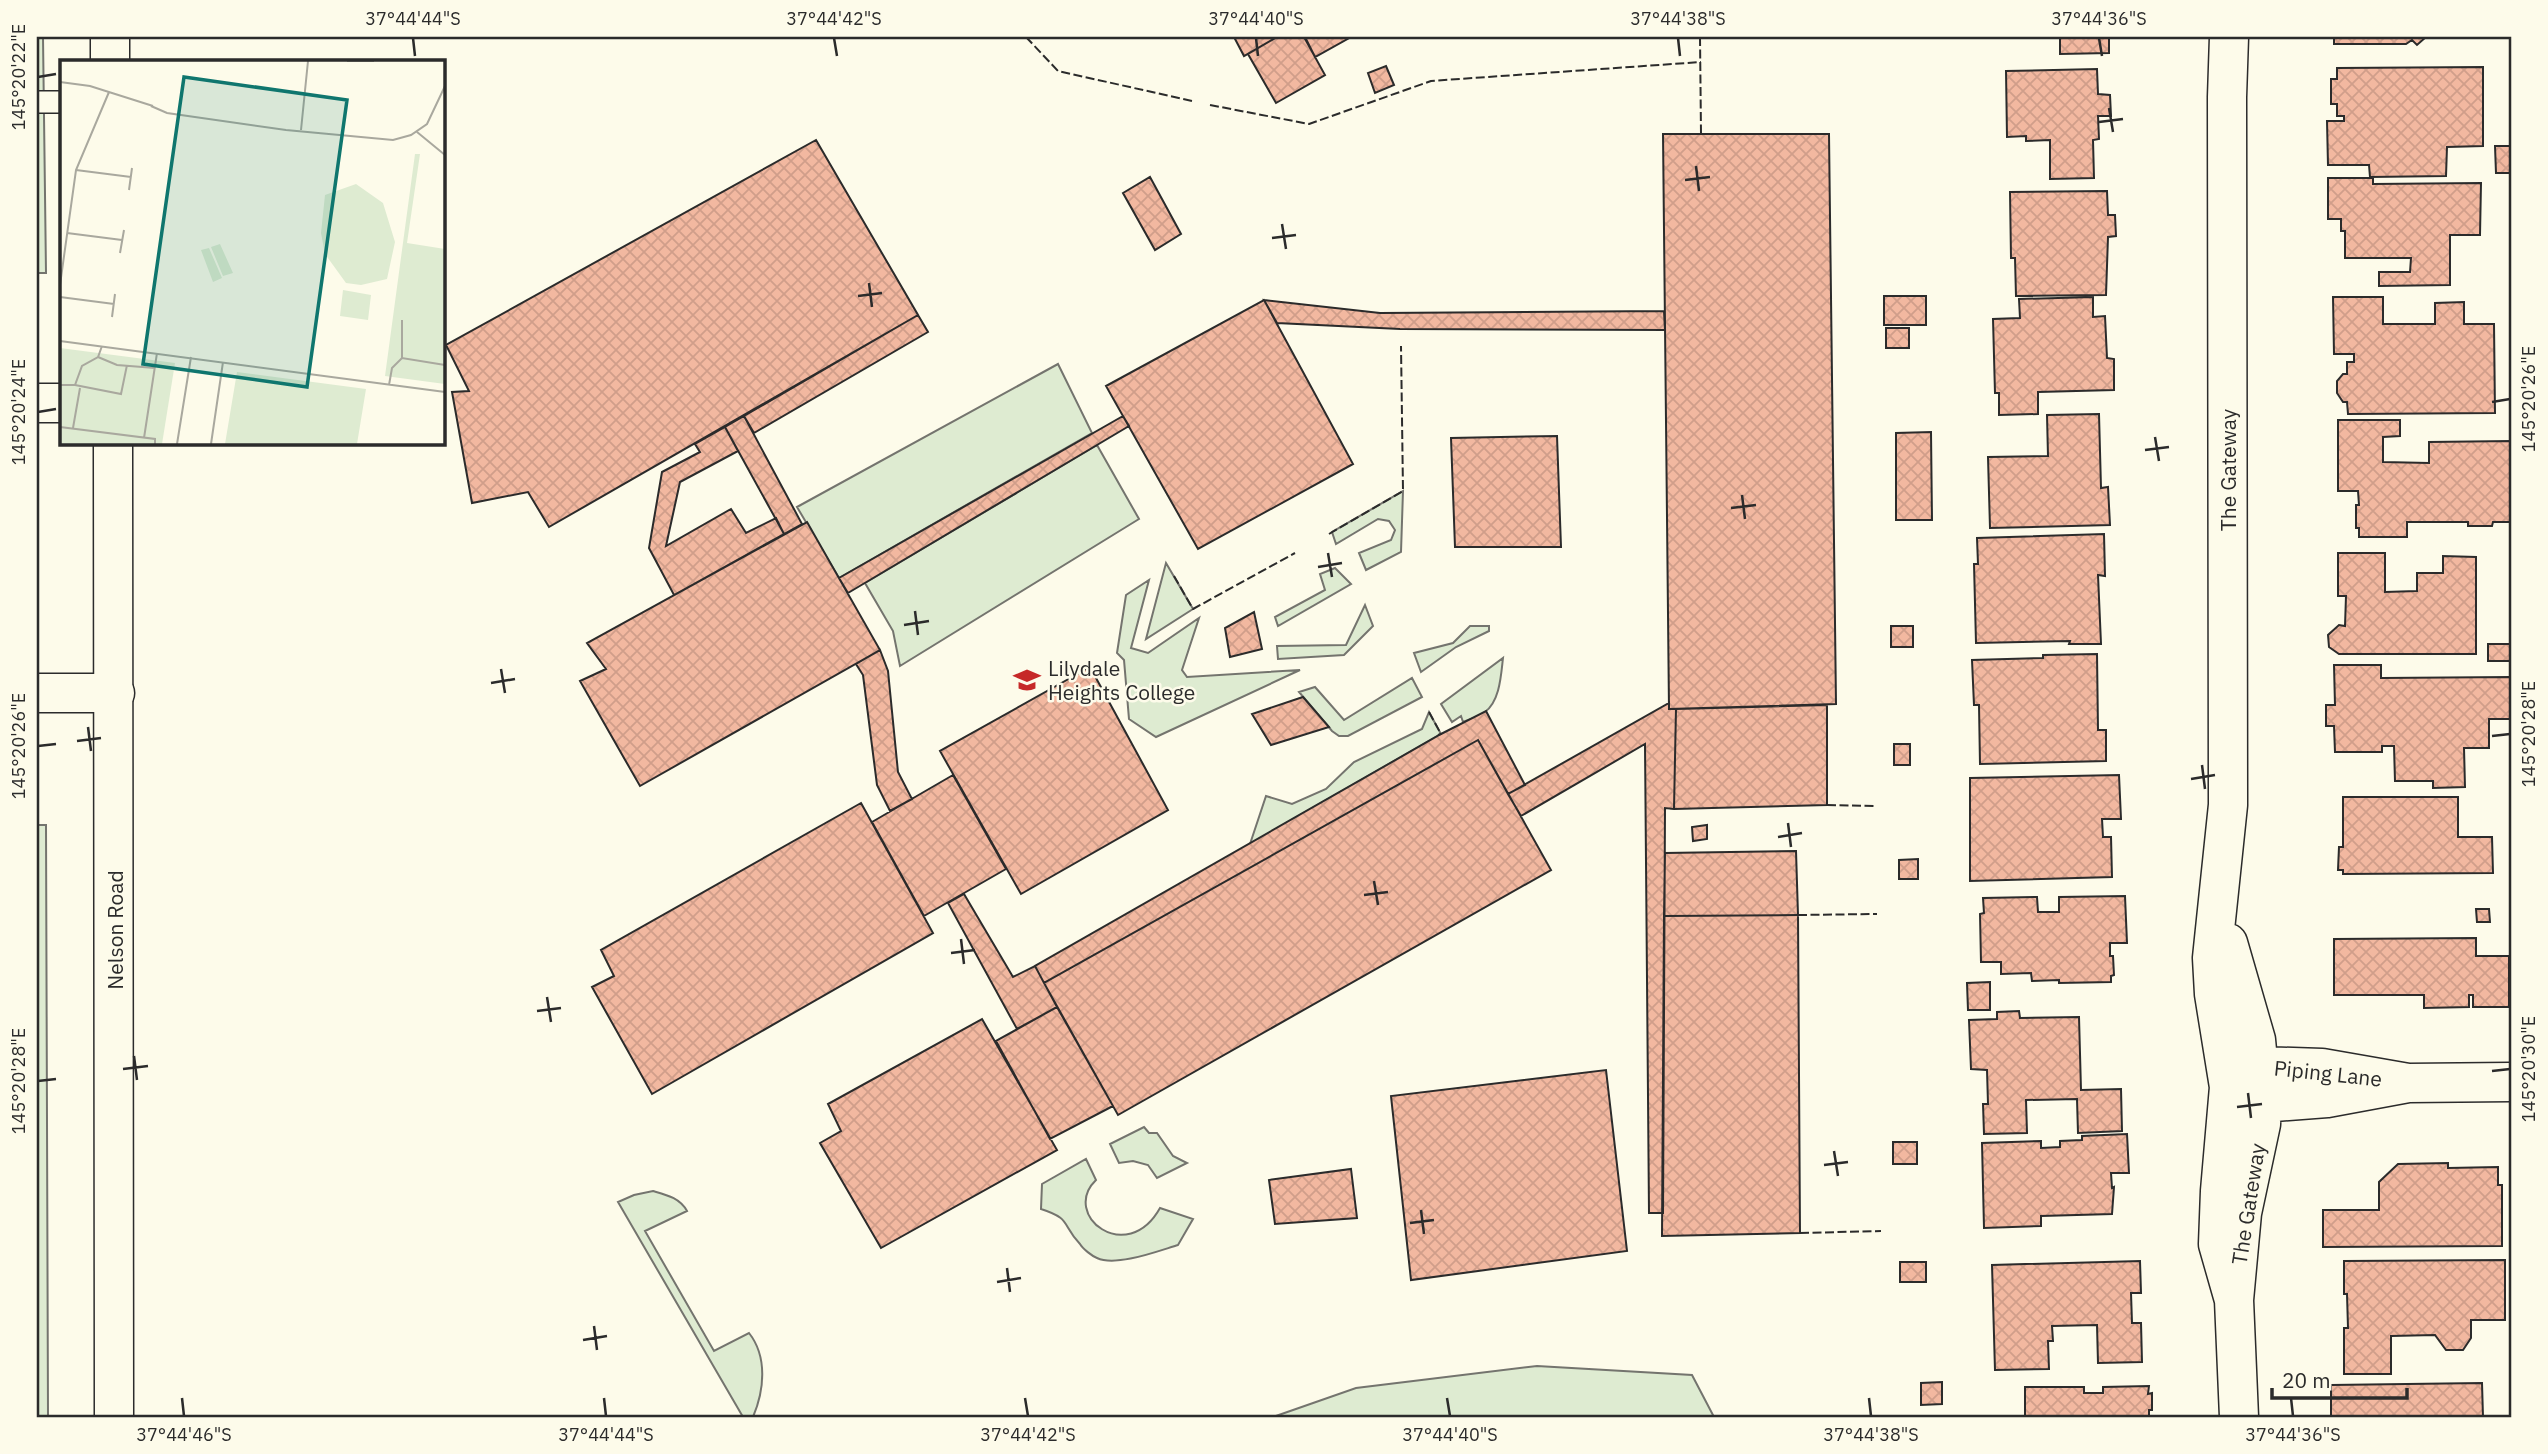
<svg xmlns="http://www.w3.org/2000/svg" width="2548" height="1454" font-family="'IBM Plex Sans',sans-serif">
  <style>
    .cemetery { fill: url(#cemetery-stones); stroke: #74746e; stroke-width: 2 }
    .green { fill: #deebd1; stroke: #74746e; stroke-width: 2 }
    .building { fill: url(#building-cross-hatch); stroke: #2b2b2b; stroke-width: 2 }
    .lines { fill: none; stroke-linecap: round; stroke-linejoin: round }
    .service-casing { stroke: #2b2b2b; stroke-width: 24 }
    .minor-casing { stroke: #2b2b2b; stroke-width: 41 }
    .tertiary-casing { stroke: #2b2b2b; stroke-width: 41 }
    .service { stroke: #fdfbea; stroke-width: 21 }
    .minor { stroke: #fdfbea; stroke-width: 38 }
    .tertiary { stroke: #fdfbea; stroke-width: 38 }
    .fence { stroke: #2b2b2b; stroke-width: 2; stroke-dasharray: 9 3.5; stroke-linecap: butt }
    .ticks { fill: none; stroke: #2b2b2b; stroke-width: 2.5 }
    .labels { text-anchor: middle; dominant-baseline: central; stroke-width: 5; stroke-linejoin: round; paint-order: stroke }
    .street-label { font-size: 21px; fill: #2b2b2b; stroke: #fdfbea }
    .poi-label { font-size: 21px; fill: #2b2b2b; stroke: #fdfbea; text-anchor: start }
    .inset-road { fill: none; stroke: #a9a89e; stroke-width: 2 }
    .view { fill: #0f766e; fill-opacity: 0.15; stroke: #0f766e; stroke-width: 3.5 }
    .inset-edge { fill: none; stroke: #2b2b2b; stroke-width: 3.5 }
    .neatline { fill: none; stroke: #2b2b2b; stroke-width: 2.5 }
    .ticks-label { font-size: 18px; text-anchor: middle; fill: #2b2b2b }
  </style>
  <defs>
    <pattern id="cemetery-stones" width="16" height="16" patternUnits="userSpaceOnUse" patternTransform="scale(1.75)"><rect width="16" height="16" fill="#deebd1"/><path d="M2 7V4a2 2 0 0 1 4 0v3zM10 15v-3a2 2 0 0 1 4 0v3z" fill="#bfcab4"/></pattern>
    <pattern id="building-cross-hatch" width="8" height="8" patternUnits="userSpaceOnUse" patternTransform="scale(1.75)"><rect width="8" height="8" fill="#f2b8a0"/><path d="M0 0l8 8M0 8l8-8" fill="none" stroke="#d09e8a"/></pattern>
  </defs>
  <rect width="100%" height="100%" fill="#fdfbea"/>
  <path class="cemetery" d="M37 37H43L46 273H37Z"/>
  <path class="green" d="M1058 364 1092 433 839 578 797 507Z
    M1097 445 1139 519 900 666 893 631 865 583Z
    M1403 491 1401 552 1366 570 1359 553 1391 540 1395 530 1389 521 1378 519 1336 544 1332 532Z
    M1166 563 1193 609 1146 639Z
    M1335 568 1351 584 1278 626 1275 617 1325 590 1320 574Z
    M1149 580 1131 648 1148 653 1199 618 1182 670 1187 677 1300 670 1156 737 1129 719 1124 660 1117 653 1126 595Z
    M1365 605 1373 626 1344 655 1278 659 1277 646 1346 645Z
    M1470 626H1489V631L1456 647 1421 672 1414 653 1453 643Z
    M1503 658C1501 675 1500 701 1485 712 1479 717 1470 719 1463 722L1461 716 1452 722 1441 704Z
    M1412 678 1422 697 1348 736H1339L1332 731 1299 692 1315 687 1344 720Z
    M1429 712 1441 734 1250 844 1266 796 1292 804 1326 789 1354 762 1422 729Z
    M37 825H46L48 1417H37Z
    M1144 1127 1149 1133H1157L1173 1156 1187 1163 1157 1178 1148 1165 1133 1161 1119 1163 1110 1144Z
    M1086 1159 1096 1180C1060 1215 1127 1267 1160 1208L1193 1219 1178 1245C1158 1251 1116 1267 1097 1258 1092 1256 1083 1249 1080 1244 1061 1224 1072 1219 1041 1209L1042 1184Z
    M653 1191C667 1195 680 1198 687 1211L645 1231 714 1351 749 1333C768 1357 764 1391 753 1417H743L618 1202 634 1195Z
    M1537 1366 1692 1375 1714 1417H1273L1356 1388Z"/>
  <path class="building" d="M1234 37H1277L1244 56Z
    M1277 37H1304L1325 75 1276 103 1248 54Z
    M1305 37H1351L1315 57Z
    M2060 37H2109V53L2060 54Z
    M2334 37H2426L2417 45 2412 40 2406 44H2334Z
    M1386 66 1394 85 1375 93 1368 73Z
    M2483 67V146L2447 147 2446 176 2370 177 2369 165H2328L2327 121H2344V116H2337V104H2331V79H2337V68Z
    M2097 69 2098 94 2110 95 2111 116H2098L2099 139 2093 140 2094 178 2050 179V140L2026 141V136L2007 137 2006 71Z
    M1663 134H1829L1836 704 1669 709Z
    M816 140 918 315 549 527 528 492 472 503 452 392 469 391 446 345Z
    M2495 146H2511V173H2496Z
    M1150 177 1181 234 1155 250 1123 193Z
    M2328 178H2373V184L2481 183 2480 235H2450V285L2379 286V272H2410L2411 258H2345V231H2341V219H2328Z
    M2107 191 2108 215H2115L2116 236 2108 237 2106 295 2016 296 2015 258H2011L2010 192Z
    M1884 296H1926V325H1884Z
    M2093 297V317L2105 316 2107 358 2114 359V390L2038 392V414L1999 415V393H1995L1993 319 2020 318 2019 299Z
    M2333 297H2383V324H2435V303L2464 302V324H2494L2495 413 2348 414 2347 402H2343L2337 393V381L2343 374H2347V362H2354V354H2334Z
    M1264 300 1353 464 1198 549 1106 386Z
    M1264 300 1380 313 1664 311 1665 330 1400 329 1277 323Z
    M918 315 928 332 754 433 744 416Z
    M1886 328H1909V348H1886Z
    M2099 414 2101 488 2108 487 2110 525 1990 528 1988 457 2048 456 2047 415Z
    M744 416 802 524 784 534 725 427Z
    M1123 416 1129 426 848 593 839 578Z
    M2338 420H2400V436L2383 437V462L2429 463V442L2511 441V522H2493L2492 526H2468V522H2407V537H2359V528H2356V505H2359L2358 491H2338Z
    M725 427 738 451 680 482 666 546 731 509 746 533 776 518 784 534 674 595 649 548 662 472 700 452 695 444Z
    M1931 432 1932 520H1896V433Z
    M1557 436 1561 547H1455L1451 438Z
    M807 522 880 650 640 786 580 681 606 669 587 643Z
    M2104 534 2105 576 2098 575 2101 644H2069L2070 641 1976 643 1974 564H1978L1977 538Z
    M2338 553H2385V592L2417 591V573H2443V556L2476 557V654H2339L2329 647 2328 635 2339 625 2345 626 2346 596H2338Z
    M1254 612 1262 649 1230 657 1225 628Z
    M1891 626H1913V647H1891Z
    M2488 644H2511V661H2488Z
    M880 650 888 671 898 772 912 799 890 811 877 785 863 675 856 664Z
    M2097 654 2098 730H2106V761L1980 764 1979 705H1974L1972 660 2043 658V655Z
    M2334 665H2381V678L2511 677V719H2489V748H2464L2465 787 2433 788V781H2395L2394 746H2382V752H2335L2334 726H2326V705H2335Z
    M1090 667 1168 810 1021 894 940 751Z
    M1303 697 1329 727 1271 745 1252 714Z
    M1669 703V709H1676L1674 809 1665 808 1663 1213H1649L1645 744 1521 816 1508 794Z
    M1827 705V805L1674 809 1676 709Z
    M1486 711 1525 785 1508 794 1478 740 1044 983 1035 966 1441 734Z
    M1478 740 1551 870 1118 1115 1044 983Z
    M1894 744H1910V765H1894Z
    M953 775 1006 869 924 916 872 822Z
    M2119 775 2121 819H2102L2103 837H2111L2112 877 1970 881V778Z
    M2343 797H2458V837H2492L2493 873 2343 874V870H2338L2339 847H2343Z
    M861 803 933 933 652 1094 592 987 614 976 601 950Z
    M1707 825V839L1693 841 1692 827Z
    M1796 851 1798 915 1664 916 1665 853Z
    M1918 859V879H1899V860Z
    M964 894 1013 977 1035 966 1057 1007 1017 1029 948 903Z
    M2125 896 2127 943H2110V956H2113L2114 975 2111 976V982L2059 983V980L2032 981 2031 973 2001 974V962H1981L1980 914 1984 913 1983 898 2037 897 2038 912H2059V897Z
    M2476 909H2489L2490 922H2477Z
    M1798 915 1800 1233 1662 1236 1664 916Z
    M2476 938V956H2509V1007H2473V995H2469V1007L2424 1008V995H2334V939Z
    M1990 982V1010H1968L1967 983Z
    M1057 1007 1113 1106 1050 1139 996 1041Z
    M2019 1011 2020 1018 2079 1017 2081 1090 2121 1089 2122 1131 2078 1133 2077 1099 2026 1100 2027 1133 1984 1134 1983 1104H1988L1987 1070 1971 1069 1969 1020 1997 1019V1012Z
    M982 1019 1057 1150 881 1248 820 1143 841 1131 828 1104Z
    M1606 1070 1627 1251 1411 1280 1391 1096Z
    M2127 1134 2129 1173H2111L2112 1188 2114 1187 2112 1214 2041 1216V1226L1984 1228 1982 1143 2041 1141V1148L2060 1147V1141L2082 1140V1136Z
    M1893 1142H1917V1164H1893Z
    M2448 1163V1168L2498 1167V1185H2502V1246L2323 1247V1210H2379V1182L2398 1164Z
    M1351 1169 1357 1218 1275 1224 1269 1180Z
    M2505 1260V1320H2471V1338L2463 1350H2446L2435 1335 2391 1336V1374H2344V1328H2348L2347 1294H2344V1261Z
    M2140 1261 2141 1293H2131L2132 1323H2141L2142 1362 2098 1363 2097 1325 2052 1326 2053 1341H2048L2049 1369 1995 1370 1992 1265Z
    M1900 1262H1926V1282H1900Z
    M1942 1382V1404L1921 1405V1383Z
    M2482 1383 2483 1417H2331V1385Z
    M2149 1386 2148 1394 2152 1393V1410H2149V1417H2025V1387H2084V1393H2103V1387Z"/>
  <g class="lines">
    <defs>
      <path id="service" d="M37 102H61"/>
      <path id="minor" d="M2229 37 2227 97 2228 805 2212 958 2214 994 2229 1087 2220 1191 2218 1244 2234 1300
        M37 403H61
        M37 693H115
        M2228 943 2256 1040 2262 1103 2261 1124 2242 1213 2234 1300 2239 1417
        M2408 1083 2327 1098 2262 1103 2229 1087 2260 1066 2322 1068 2408 1083 2511 1082"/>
      <path id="tertiary" d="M110 37V61
        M113 443 114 1417"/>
    </defs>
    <use href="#service" class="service-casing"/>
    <use href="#minor" class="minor-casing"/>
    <use href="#tertiary" class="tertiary-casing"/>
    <use href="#service" class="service"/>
    <use href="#minor" class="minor"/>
    <use href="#tertiary" class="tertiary"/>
    <path class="fence" d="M1026 37 1058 71 1192 101
      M1700 37 1701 134
      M1210 105 1309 124 1431 81 1701 62
      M1329 534 1403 491 1401 346
      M1174 576 1193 609 1295 553
      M1429 712 1441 734 1438 735
      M1827 805 1876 806
      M1798 915 1877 914
      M1800 1233 1881 1231"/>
  </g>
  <path class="ticks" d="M413 38 415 56M834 38 837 56M1256 38 1258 56M1678 38 1680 56M2099 38 2102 56M38 77 56 74M2109 108 2113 132M2099 122 2123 119M1696 166 1699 191M1685 180 1710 177M1282 224 1286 249M1272 238 1296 235M869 283 872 307M858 296 882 293M2492 402 2510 399M38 412 56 409M2155 437 2159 461M2145 450 2169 447M1742 495 1745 519M1731 508 1756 505M1328 553 1332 577M1318 567 1342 563M915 611 918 635M904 625 929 621M501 669 505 693M491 683 515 679M88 727 91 751M2492 736 2510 734M77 741 101 738M38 746 56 744M2202 765 2205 789M2191 779 2215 775M1788 823 1791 847M1778 837 1802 833M1374 881 1378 905M1364 895 1388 892M961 939 964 964M951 953 975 950M547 997 551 1022M537 1011 561 1008M134 1056 137 1080M123 1069 148 1066M2492 1071 2510 1069M38 1081 56 1079M2248 1093 2251 1118M2237 1107 2262 1104M1834 1151 1838 1176M1824 1165 1848 1162M1421 1210 1424 1234M1410 1223 1434 1220M1007 1268 1010 1292M997 1282 1021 1278M594 1326 597 1350M583 1340 607 1336M182 1398 184 1416M604 1398 606 1416M1025 1398 1028 1416M1447 1398 1450 1416M1869 1398 1871 1416M2291 1398 2293 1416"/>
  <defs>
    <symbol id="school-bare" viewBox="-9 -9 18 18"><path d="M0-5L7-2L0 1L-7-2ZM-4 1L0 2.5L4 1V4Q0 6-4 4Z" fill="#c62828" stroke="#fdfbea" stroke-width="2.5" paint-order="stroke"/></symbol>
  </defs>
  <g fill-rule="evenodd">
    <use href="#school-bare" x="1008" y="661" width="38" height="38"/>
  </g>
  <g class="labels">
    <g class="street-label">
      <text transform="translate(2228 470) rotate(-90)">The Gateway</text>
      <text transform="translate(115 930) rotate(-90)">Nelson Road</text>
      <text transform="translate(2328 1073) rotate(6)">Piping Lane</text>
      <text transform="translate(2248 1204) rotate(-81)">The Gateway</text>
    </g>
    <g class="poi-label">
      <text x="1048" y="668">Lilydale<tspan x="1048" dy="24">Heights College</tspan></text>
    </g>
  </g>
  <g transform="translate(60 60)">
    <rect width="385" height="385" fill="#fdfbea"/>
    <path d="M0 288 115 303 102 384H0Z" fill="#deebd1"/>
    <path d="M355 94H360L347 183 385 189V324L325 316ZM296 124 323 143 335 182 327 219 301 225 286 223 265 194 261 173 265 135ZM160 184 173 213 163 216 151 187ZM149 188 162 218 153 222 141 190ZM283 230 311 235 308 260 280 256ZM177 312 306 329 297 384H165Z" fill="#deebd1"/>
    <path class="inset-road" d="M287 1H314M0 22 30 26 93 46M91 46 107 53 226 70 333 80 351 75 367 64 385 26M241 70 248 1M357 72 385 95M16 110 71 117M69 130 72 108M7 173 62 180M60 193 64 170M0 225 16 110 49 32M0 237 54 244M52 257 55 234M342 260V298M0 281 385 332M38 297 57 305 95 308M0 325H15L22 306 38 297 42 286M15 325 61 334 67 305M329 325 332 308 342 298 385 305M0 367 95 379V384M13 368 20 328M84 378 97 293M117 384 131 297M151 384 163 302"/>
    <path class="view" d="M124 17 287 40 247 327 83 304Z"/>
    <rect width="385" height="385" class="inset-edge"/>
  </g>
  <rect width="2548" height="1454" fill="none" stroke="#fdfbea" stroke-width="77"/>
  <path d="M2272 1388v10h135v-10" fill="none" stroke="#2b2b2b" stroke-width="3.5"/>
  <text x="2282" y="1388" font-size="21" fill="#2b2b2b" stroke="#fdfbea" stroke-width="5" paint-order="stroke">20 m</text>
  <rect x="38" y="38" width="2472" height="1378" class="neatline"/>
  <g class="ticks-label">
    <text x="413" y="25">37°44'44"S</text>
    <text x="834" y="25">37°44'42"S</text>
    <text x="1256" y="25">37°44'40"S</text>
    <text x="1678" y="25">37°44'38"S</text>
    <text x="2099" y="25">37°44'36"S</text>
    <text transform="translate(19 77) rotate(-90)" y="6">145°20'22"E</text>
    <text transform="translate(2529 399) rotate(-90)" y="6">145°20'26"E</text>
    <text transform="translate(19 412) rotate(-90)" y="6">145°20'24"E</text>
    <text transform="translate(2529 734) rotate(-90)" y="6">145°20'28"E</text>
    <text transform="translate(19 746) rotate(-90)" y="6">145°20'26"E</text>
    <text transform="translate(2529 1069) rotate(-90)" y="6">145°20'30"E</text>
    <text transform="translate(19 1081) rotate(-90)" y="6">145°20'28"E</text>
    <text x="184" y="1441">37°44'46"S</text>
    <text x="606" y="1441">37°44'44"S</text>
    <text x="1028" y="1441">37°44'42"S</text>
    <text x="1450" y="1441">37°44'40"S</text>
    <text x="1871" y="1441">37°44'38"S</text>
    <text x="2293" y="1441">37°44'36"S</text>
  </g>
</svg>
